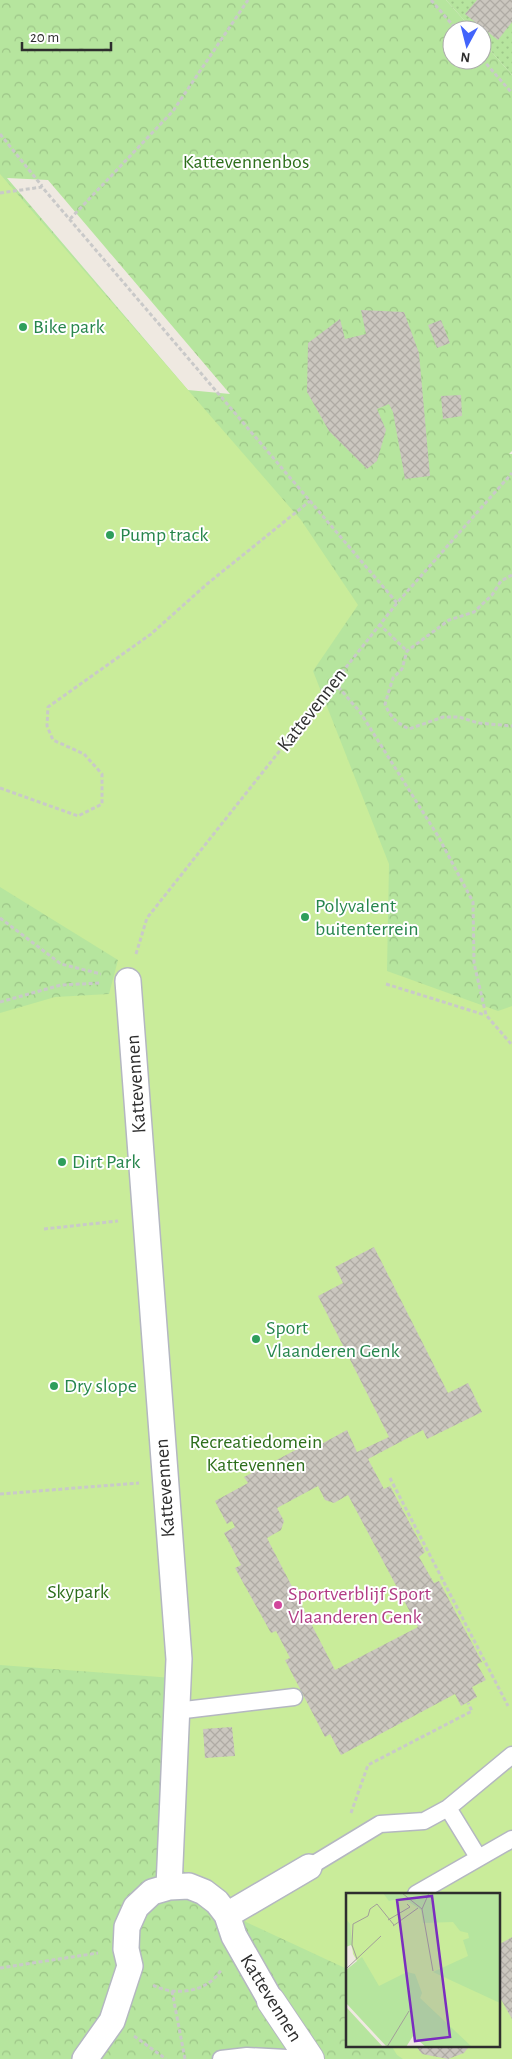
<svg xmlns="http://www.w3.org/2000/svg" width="512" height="2059" font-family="'Alegreya Sans',sans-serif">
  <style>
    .grass { fill: url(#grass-dots) }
    .forest { fill: url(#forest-crowns); fill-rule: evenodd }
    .pitch { fill: #c9ec9a }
    .building { fill: url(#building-cross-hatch); fill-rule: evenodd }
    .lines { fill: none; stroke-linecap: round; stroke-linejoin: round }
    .service-casing { stroke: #b4b7c1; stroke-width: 19 }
    .pedestrian-casing { stroke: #b4b7c1; stroke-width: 28 }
    .minor-casing { stroke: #b4b7c1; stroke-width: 30 }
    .path { stroke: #c9c9c9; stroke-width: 3; stroke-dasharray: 4 2.5; stroke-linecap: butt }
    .service { stroke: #fff; stroke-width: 16 }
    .pedestrian { stroke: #fff; stroke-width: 25 }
    .minor { stroke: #fff; stroke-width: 28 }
    .leisure-dot { fill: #2e9e5b; stroke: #fff; stroke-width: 2 }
    .hotel-dot { fill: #d1479c; stroke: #fff; stroke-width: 2 }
    .labels { text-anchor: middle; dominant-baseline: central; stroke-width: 4; stroke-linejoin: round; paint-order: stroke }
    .park-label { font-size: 20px; fill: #2c6e1b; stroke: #fff }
    .leisure-label { font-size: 20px; fill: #27864d; stroke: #fff; text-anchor: start }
    .street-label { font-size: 20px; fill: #2e2e2e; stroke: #fff }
    .hotel-label { font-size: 20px; fill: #b23c85; stroke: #fff; text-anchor: start }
    .inset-road { fill: none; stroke: #a29e99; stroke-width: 1 }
    .view { fill: #7b2cbf; fill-opacity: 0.15; stroke: #7b2cbf; stroke-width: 2.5 }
    .inset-edge { fill: none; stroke: #2e2e2e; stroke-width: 2.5 }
  </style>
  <defs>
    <pattern id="grass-dots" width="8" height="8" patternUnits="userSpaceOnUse" patternTransform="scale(1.25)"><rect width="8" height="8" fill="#b6e59e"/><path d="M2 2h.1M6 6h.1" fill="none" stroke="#9dc588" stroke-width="1.8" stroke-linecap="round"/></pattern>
    <pattern id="forest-crowns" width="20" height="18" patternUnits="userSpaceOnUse" patternTransform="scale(1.25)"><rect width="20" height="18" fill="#b6e59e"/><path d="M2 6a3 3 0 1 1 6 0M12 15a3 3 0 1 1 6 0" fill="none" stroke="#9dc588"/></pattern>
    <pattern id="building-cross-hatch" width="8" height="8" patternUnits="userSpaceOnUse" patternTransform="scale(1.25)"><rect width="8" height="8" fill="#cbc7bf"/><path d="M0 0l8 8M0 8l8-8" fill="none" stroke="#afaba4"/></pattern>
  </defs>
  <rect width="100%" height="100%" fill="#efe9e1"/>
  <path class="grass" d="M446 0H512V75L482 41V30H473Z"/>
  <path class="forest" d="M0 0H446L473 30H452V60H482V41L512 75V451L509 454H512V2059H0ZM7 178 48 180 230 394 188 390ZM347 1894H498V2045H347Z"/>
  <path class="pitch" d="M0 174 301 520 358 605 313 671 389 864 387 971 498 1011 512 1006V2059H403L397 2055 391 2045H498V1894H347V1969L246 1922 232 1899 183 1871 176 1824 186 1679 0 1665V1013L55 997 109 994 118 960 0 887Z"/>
  <path class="building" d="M477 0H512V22L498 40 465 14Z
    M361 310 404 312 419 353 430 476 405 479 393 412 389 404 377 409 386 430 377 461 367 469 329 431 307 392 308 343 340 319 345 339 366 334Z
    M441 320 450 343 437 348 428 325Z
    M461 395 462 416 443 419 441 396Z
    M374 1247 448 1393 468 1383 482 1412 427 1439 423 1430 368 1459 384 1489 390 1486 425 1552 419 1557 434 1583 439 1581 482 1662 477 1664 486 1680 472 1687 477 1697 461 1706 455 1694 341 1755 330 1734 325 1737 285 1660 290 1658 276 1631 271 1633 235 1568 241 1565 224 1533 235 1527 232 1521 227 1524 215 1501 248 1483 244 1477 311 1442 314 1448 347 1430 357 1452 389 1437 318 1296 343 1283 335 1267ZM318 1486 325 1500 334 1503 348 1495 418 1627 335 1670 267 1538 281 1530 284 1521 277 1508Z
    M232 1727 235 1756 205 1758 203 1729Z
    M512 1937V2019L498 1994V1945Z
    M415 2045H470L464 2053 448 2059 422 2054Z"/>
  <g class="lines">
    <defs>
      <path id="service" d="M176 1711 294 1697
        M448 1808 478 1857
        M309 1867 380 1824 424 1821 448 1808 512 1755
        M416 1894 512 1839
        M221 2059 247 2056 306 2059"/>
      <path id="pedestrian" d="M128 981 179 1659 169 1887
        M227 1915 309 1867
        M85 2059 112 2021 130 1966 126 1949 127 1927 136 1907 152 1892 169 1887 189 1886 204 1892 217 1902 227 1915 234 1936 271 2001"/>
      <path id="minor" d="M271 2001 310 2059"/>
    </defs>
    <use href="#service" class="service-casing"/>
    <use href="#pedestrian" class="pedestrian-casing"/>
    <use href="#minor" class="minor-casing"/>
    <path class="path" d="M431 0 457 30
      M482 59 512 93
      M0 134 42 186
      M0 193 42 187 397 603
      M70 219 173 111 248 0
      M512 575 501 581 492 595 474 612 449 620 407 651 402 669 393 678 385 704C390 717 397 723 409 729L443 717H459L478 723 512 726
      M379 624 407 651
      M334 682 360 712 438 836 473 902 474 963 486 1015 512 1045
      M0 788 78 816 102 804V774L84 754 53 740 47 726 48 707 151 634 207 584 310 501
      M0 918 61 964 101 974
      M136 954 147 918 397 603 512 473
      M386 984 485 1015
      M0 1002 61 985 100 983
      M44 1229 118 1221
      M390 1478 508 1706
      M0 1494 139 1483
      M351 1813 368 1765 472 1711 468 1703
      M0 1968 98 1953
      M153 1985C175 1997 208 1992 221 1970
      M172 1991 185 2059
      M134 2036 166 2059"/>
    <use href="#service" class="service"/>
    <use href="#pedestrian" class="pedestrian"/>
    <use href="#minor" class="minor"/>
  </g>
  <g class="leisure-dot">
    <circle cx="23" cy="327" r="5"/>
    <circle cx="110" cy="535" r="5"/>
    <circle cx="305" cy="917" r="5"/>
    <circle cx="62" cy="1162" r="5"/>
    <circle cx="256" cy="1339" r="5"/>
    <circle cx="54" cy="1386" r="5"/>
  </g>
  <circle class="hotel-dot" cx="278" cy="1605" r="5"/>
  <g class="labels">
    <g class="park-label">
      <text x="246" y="162">Kattevennenbos</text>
      <text x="256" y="1442">Recreatiedomein<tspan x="256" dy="23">Kattevennen</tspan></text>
      <text x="78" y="1592">Skypark</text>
    </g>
    <g class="leisure-label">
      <text x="33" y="327">Bike park</text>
      <text x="120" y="535">Pump track</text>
      <text x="315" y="906">Polyvalent<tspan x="315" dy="23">buitenterrein</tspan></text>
      <text x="72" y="1162">Dirt Park</text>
      <text x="266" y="1328">Sport<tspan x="266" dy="23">Vlaanderen Genk</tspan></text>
      <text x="64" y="1386">Dry slope</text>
    </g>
    <g class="street-label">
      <text transform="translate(312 710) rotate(-52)">Kattevennen</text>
      <text transform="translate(136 1084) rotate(-94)">Kattevennen</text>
      <text transform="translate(165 1488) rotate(-94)">Kattevennen</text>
      <text transform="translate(271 1998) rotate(58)">Kattevennen</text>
    </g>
    <g class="hotel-label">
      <text x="288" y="1594">Sportverblijf Sport<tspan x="288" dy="23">Vlaanderen Genk</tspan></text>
    </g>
  </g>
  <g transform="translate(346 1893)">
    <rect width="154" height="154" fill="#efe9e1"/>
    <path d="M0 0H154V154H80L67 143 60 154 40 153 0 110V77L11 68 5 52 0 54ZM0 114 1 115 37 154H0Z" fill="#b6e59e"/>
    <path d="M0 0H37L43 8 57 5 75 17 77 30 107 29 114 38 122 40 123 45 117 47 122 63 87 79 154 110V154H126L74 105 76 100 69 81 61 79 33 93 16 64 11 68 7 61 4 31 0 26Z" fill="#c9ec9a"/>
    <path class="inset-road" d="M56 0 76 16M76 16 87 78M76 16 83 0M42 27 64 14 61 11M47 33 72 15M11 66 6 52 7 31 22 23 24 16 31 11 48 32M0 76 35 43M41 154 63 118"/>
    <path class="view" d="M86 3 104 144 69 148 51 7Z"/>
    <rect width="154" height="154" class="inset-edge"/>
  </g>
  <g transform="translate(467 45) rotate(187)"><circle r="24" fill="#ffffff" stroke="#ababab"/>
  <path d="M0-4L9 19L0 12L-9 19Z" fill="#4264fb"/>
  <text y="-8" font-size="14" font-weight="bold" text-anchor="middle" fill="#2e2e2e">N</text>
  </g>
  <path d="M22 42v8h89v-8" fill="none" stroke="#2e2e2e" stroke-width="2.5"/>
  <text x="30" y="42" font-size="15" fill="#2e2e2e" stroke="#ffffff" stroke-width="4" paint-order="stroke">20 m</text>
</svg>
